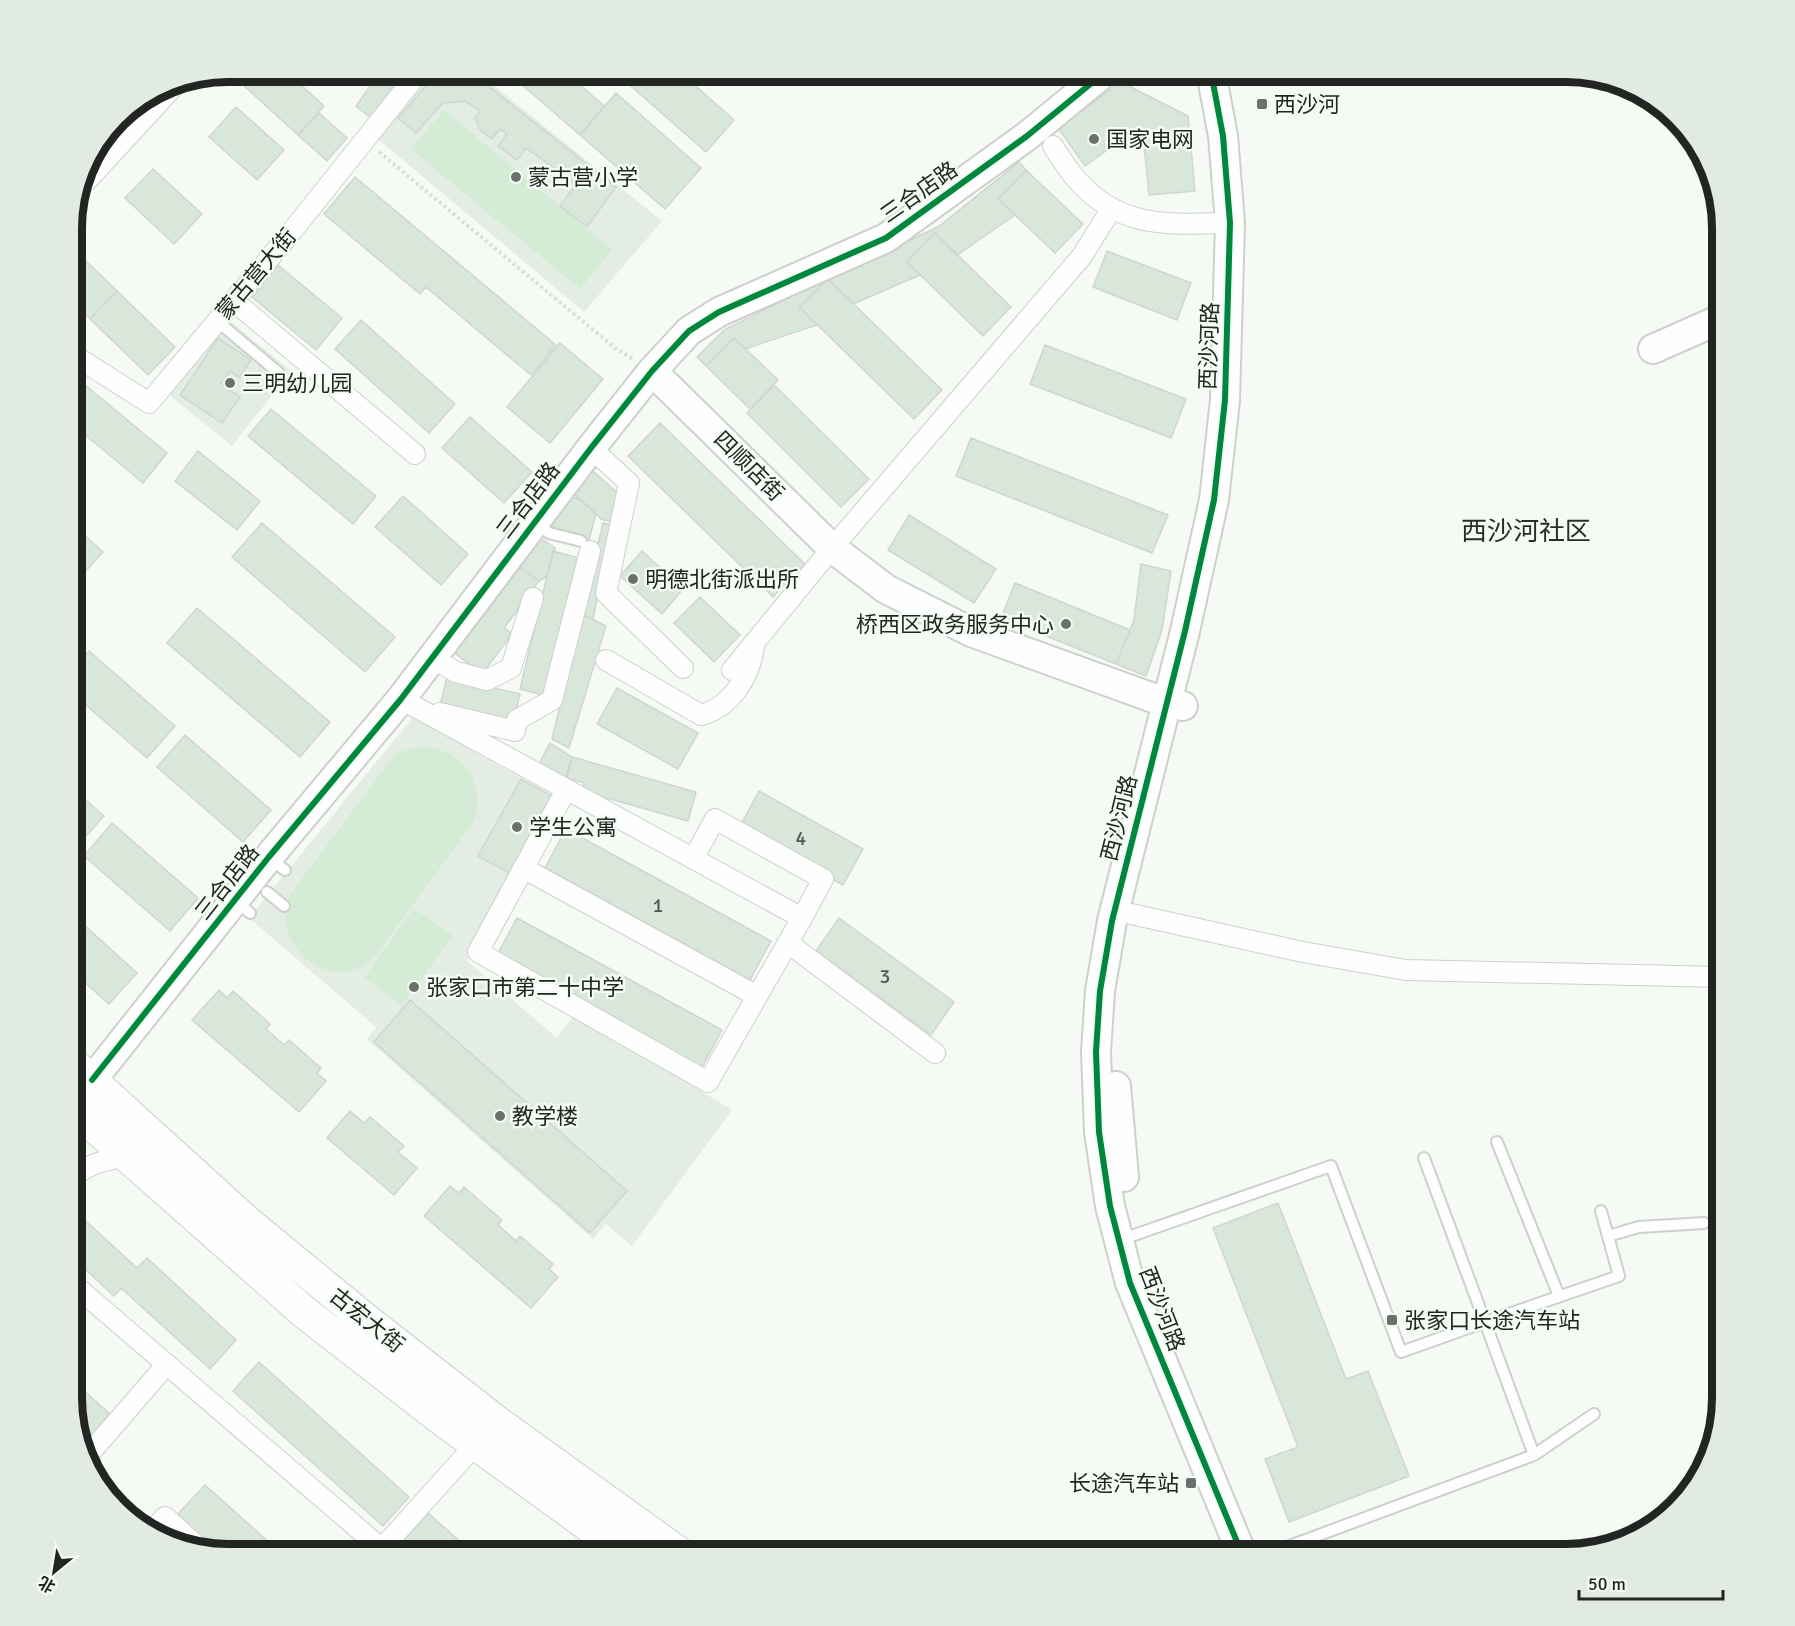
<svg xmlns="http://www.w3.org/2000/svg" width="1795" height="1626" font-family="Signika,'Noto Sans SC',sans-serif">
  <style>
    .built { fill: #e3ede3 }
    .green { fill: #d4ecd6 }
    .building { fill: #d9e6da; stroke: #d1d5d1; stroke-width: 1.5 }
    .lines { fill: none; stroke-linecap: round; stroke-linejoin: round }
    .lane-casing { stroke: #cdd0cd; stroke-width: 14 }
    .street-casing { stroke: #cdd0cd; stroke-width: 22 }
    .secondary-casing { stroke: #cdd0cd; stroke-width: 32 }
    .primary-casing { stroke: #cdd0cd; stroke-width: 34 }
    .path { stroke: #dcdedc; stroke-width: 4; stroke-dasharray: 3 3; stroke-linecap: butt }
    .lane { stroke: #fefefe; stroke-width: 10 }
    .street { stroke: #fefefe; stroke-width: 20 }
    .secondary { stroke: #fefefe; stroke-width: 28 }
    .primary { stroke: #fefefe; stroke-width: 32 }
    .cycleway-casing { stroke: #f3fcf4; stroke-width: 10 }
    .cycleway { stroke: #00873e; stroke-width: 6 }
    .poi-dot { fill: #6c706c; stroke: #f3fcf4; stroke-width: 2 }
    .labels { text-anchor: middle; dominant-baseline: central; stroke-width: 5; stroke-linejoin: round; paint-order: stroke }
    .number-label { font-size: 20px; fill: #525752 }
    .poi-label { font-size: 22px; fill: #222522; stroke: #f3fcf4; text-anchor: start }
    .street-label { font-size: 22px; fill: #222522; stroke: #f3fcf4 }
    .quarter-label { font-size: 26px; fill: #272e28; stroke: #f3fcf4 }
    .rim { fill: none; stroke: #222522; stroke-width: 8 }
  </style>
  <rect width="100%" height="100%" fill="#f5faf5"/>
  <path class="built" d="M424 72H477L662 221 584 312 372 134Z
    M230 321 291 371 232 446 168 394Z
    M413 717 556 798 467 961 557 1038 575 1014 732 1110 632 1246 606 1224 593 1239 367 1039 376 1027 249 918Z"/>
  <path class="green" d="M444 110 612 250 580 289 411 149Z
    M425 747C465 751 484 782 475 820L374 958C366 964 359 969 350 971 317 978 284 947 285 914 286 908 288 902 289 896L395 754 414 748Z
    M414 908 453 936 402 1005 364 978Z"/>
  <path class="building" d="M253 72H287L324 106 298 135 242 84Z
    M380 72H404L371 118 356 106Z
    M438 72H471L616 187 587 227 560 206 576 184 526 148 517 160 498 146 507 134 500 129 492 139 480 130 475 118 480 111 465 101 443 103 416 133 398 118Z
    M507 72H566L604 106 580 135Z
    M615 72H680L734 120 706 152Z
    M1121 82 1188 116 1195 191 1149 195 1144 144 1128 135 1085 166 1058 128Z
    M616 93 701 168 665 209 580 135Z
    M236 107 284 150 257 180 209 137Z
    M319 113 347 138 327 161 298 135Z
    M1019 162 1026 170 998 199 1015 215 957 255 935 233 907 262 920 275 853 304 828 279 799 307 817 325 745 349 734 338 706 366 697 357 724 330 828 278 938 227Z
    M153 169 202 214 174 244 125 198Z
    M1026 170 1083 224 1055 253 998 199Z
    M355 177 556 345 531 375 426 287 420 294 324 214Z
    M935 233 1011 307 983 336 907 262Z
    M1107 251 1191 283 1177 320 1093 287Z
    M86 261 117 291 90 319 72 301V275Z
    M278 265 342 318 316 350 252 297Z
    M828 279 942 390 914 419 799 307Z
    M117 291 175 347 148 375 90 319Z
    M361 320 455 404 429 433 335 349Z
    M218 338 251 360 239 378 230 371 221 384 240 397 222 423 180 395Z
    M734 338 778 380 750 409 706 366Z
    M560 343 603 379 550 443 507 407Z
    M1045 345 1186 399 1171 438 1030 384Z
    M72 374 167 453 143 483 72 424Z
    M774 385 869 479 841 507 747 413Z
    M271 409 376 496 353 524 248 436Z
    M470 417 532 472 504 503 442 448Z
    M660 423 805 564 773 597 628 456Z
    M971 438 1168 515 1152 553 956 476Z
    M198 451 260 501 237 530 175 481Z
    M587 466 620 495 612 522 601 519 568 488Z
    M563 495 580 499 596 514 589 540 552 529Z
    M403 496 468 554 441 585 375 527Z
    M909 515 996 569 974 603 888 550Z
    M262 523 395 637 365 672 232 557Z
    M603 523 613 525 593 619 582 614Z
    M72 524 103 552 75 583 72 580Z
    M540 538 555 548 547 576 539 581 520 567Z
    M553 551 583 559 550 697 520 689Z
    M642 551 683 589 662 614 620 576Z
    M1141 564 1171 571 1162 630 1146 676 1116 664 1134 620Z
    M520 567 539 581 504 628 512 634 482 674 455 653Z
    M1015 583 1130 630 1116 664 1001 618Z
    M700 597 740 635 714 662 674 623Z
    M197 608 330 722 300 757 167 643Z
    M582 614 606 626 569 748 552 739Z
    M89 651 175 726 147 758 72 693V669Z
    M447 677 520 694 512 727 439 710Z
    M617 688 698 733 678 769 597 724Z
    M185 735 271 810 243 842 157 767Z
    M550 743 572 757 564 782 538 766Z
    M572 757 696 792 688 821 582 791 584 783 567 778Z
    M521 779 556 798 513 875 478 856Z
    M72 788 104 816 76 847 72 844Z
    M759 791 863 849 843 885 739 828Z
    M112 823 198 898 170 931 84 856Z
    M566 829 771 941 750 980 545 868Z
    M72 914 137 973 109 1004 72 971Z
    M517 918 722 1030 701 1069 496 957Z
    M839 918 954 1002 931 1035 816 951Z
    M219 990 227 998 233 991 270 1024 266 1029 284 1045 289 1040 321 1068 317 1073 326 1081 299 1112 192 1020Z
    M410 1000 627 1191 590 1233 374 1042Z
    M350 1111 364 1123 370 1117 404 1146 398 1152 417 1168 394 1195 327 1138Z
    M450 1186 459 1193 464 1187 502 1220 498 1225 516 1241 520 1236 553 1264 549 1269 558 1277 531 1308 424 1216Z
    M1278 1203 1346 1379 1368 1371 1409 1476 1289 1522 1265 1459 1298 1447 1213 1228Z
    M76 1212 137 1268 147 1258 236 1340 210 1369 121 1288 114 1296 72 1257V1217Z
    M259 1362 409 1497 383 1526 233 1391Z
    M72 1380 111 1415 84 1444 80 1440 72 1407Z
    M205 1485 282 1554H228L219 1552 177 1515Z
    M428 1513 474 1554H413L401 1543Z"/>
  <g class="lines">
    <defs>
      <path id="lane" d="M217 321 279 373
        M534 522 549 533 581 541
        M268 858 285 870
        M267 892 284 906
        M236 901 250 913
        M1497 1142 1559 1296
        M1424 1158 1485 1322 1619 1276 1601 1211
        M1608 1236 1639 1227 1704 1223
        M1120 1240 1331 1166 1401 1352 1485 1322 1534 1455 1268 1554
        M1534 1455 1594 1414"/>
      <path id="street" d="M1053 146C1060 157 1068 170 1077 180 1121 230 1170 224 1230 223
        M234 301 415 454
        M72 354 149 403 297 225 419 72
        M591 448 629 483 606 593 683 668
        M432 658 456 672 487 680 511 668 533 598
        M606 660 701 715C731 707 750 677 754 647
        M732 670 832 548 1082 256 1112 208
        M401 699 802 918 708 1082 478 952 566 790
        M440 713 515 731 517 720 552 700 590 551
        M693 859 715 819 823 879 802 918
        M523 868 757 996
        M1131 914 1303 952 1406 970 1723 977
        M788 943 935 1053
        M72 1178C91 1162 104 1161 127 1156
        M72 1283 382 1549
        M82 1449 90 1453 167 1364
        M152 1531 165 1517 199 1548
        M377 1554 476 1444"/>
      <path id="secondary" d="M1211 72 1223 136 1230 223 1225 400 1214 500 1185 631 1112 921 1100 991 1096 1052 1099 1132 1110 1206 1130 1283 1242 1554
        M1653 349 1723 318
        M652 371 832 548 886 589 971 632 1167 703 1183 706
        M92 1080 268 858 401 699 591 448 652 371 689 331 719 312 886 238 1027 136 1105 72
        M1116 1086 1124 1177"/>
      <path id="primary" d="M84 175 166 86
        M72 1063 248 1223 366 1320 498 1423 680 1554
        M72 1106 135 1163 304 1312 443 1420 628 1554"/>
    </defs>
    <use href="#lane" class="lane-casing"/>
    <use href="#street" class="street-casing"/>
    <use href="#secondary" class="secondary-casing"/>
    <use href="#primary" class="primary-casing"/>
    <path class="path" d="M379 152 615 348 633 359"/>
    <use href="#lane" class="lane"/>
    <use href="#street" class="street"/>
    <use href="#secondary" class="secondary"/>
    <use href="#primary" class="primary"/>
    <defs>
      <path id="cycleway" d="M1211 72 1223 136 1230 223 1225 400 1214 500 1185 631 1112 921 1100 991 1096 1052 1099 1132 1110 1206 1130 1283 1242 1554
        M92 1080 268 858 401 699 591 448 652 371 689 331 719 312 886 238 1027 136 1105 72"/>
    </defs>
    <use href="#cycleway" class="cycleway-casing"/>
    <use href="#cycleway" class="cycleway"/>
  </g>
  <g class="poi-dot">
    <rect x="1256" y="98" width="12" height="12" rx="3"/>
    <circle cx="1094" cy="139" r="6"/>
    <circle cx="516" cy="177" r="6"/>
    <circle cx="230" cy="383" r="6"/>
    <circle cx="633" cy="579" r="6"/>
    <circle cx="1066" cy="624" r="6"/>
    <circle cx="517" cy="827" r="6"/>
    <circle cx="414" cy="987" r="6"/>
    <circle cx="500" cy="1116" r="6"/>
    <rect x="1386" y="1314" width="12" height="12" rx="3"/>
    <rect x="1185" y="1477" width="12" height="12" rx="3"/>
  </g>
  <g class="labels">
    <g class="number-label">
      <text x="801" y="838">4</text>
      <text x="658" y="905">1</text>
      <text x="885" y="976">3</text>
    </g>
    <g class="poi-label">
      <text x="1274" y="104">西沙河</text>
      <text x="1106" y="139">国家电网</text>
      <text x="528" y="177">蒙古营小学</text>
      <text x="242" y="383">三明幼儿园</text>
      <text x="645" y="579">明德北街派出所</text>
      <text x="1054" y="624" text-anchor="end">桥西区政务服务中心</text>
      <text x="529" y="827">学生公寓</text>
      <text x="426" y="987">张家口市第二十中学</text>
      <text x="512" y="1116">教学楼</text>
      <text x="1404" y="1320">张家口长途汽车站</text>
      <text x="1179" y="1483" text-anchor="end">长途汽车站</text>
    </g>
    <g class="street-label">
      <text transform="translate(919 192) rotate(-35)">三合店路</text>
      <text transform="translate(256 274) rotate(-50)">蒙古营大街</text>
      <text transform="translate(1209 346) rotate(-88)">西沙河路</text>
      <text transform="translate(749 466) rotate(45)">四顺店街</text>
      <text transform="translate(528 500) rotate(-53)">三合店路</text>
      <text transform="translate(1119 818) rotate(-76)">西沙河路</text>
      <text transform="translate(227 882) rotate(-52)">三合店路</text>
      <text transform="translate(1162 1309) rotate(69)">西沙河路</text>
      <text transform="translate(367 1320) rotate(39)">古宏大街</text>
    </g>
    <g class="quarter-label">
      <text x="1526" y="532">西沙河社区</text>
    </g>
  </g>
  <path d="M0 0H1795V1626H0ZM228 82H1566A146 146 0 0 1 1712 228V1398A146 146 0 0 1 1566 1544H228A146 146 0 0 1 82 1398V228A146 146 0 0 1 228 82Z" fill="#e2ebe3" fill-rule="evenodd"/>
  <path class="rim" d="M228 82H1566A146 146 0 0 1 1712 228V1398A146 146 0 0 1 1566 1544H228A146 146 0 0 1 82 1398V228A146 146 0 0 1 228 82Z"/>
  <g transform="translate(54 1572) rotate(210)" stroke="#f3fcf4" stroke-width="4.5" paint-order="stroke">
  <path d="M0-4.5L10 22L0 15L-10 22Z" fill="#222522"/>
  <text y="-9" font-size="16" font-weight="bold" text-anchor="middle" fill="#222522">北</text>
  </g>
  <path d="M1579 1590v9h144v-9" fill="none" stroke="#222522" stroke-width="3"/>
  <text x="1588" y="1590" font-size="18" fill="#222522" stroke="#f3fcf4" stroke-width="4.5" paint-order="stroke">50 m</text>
</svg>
